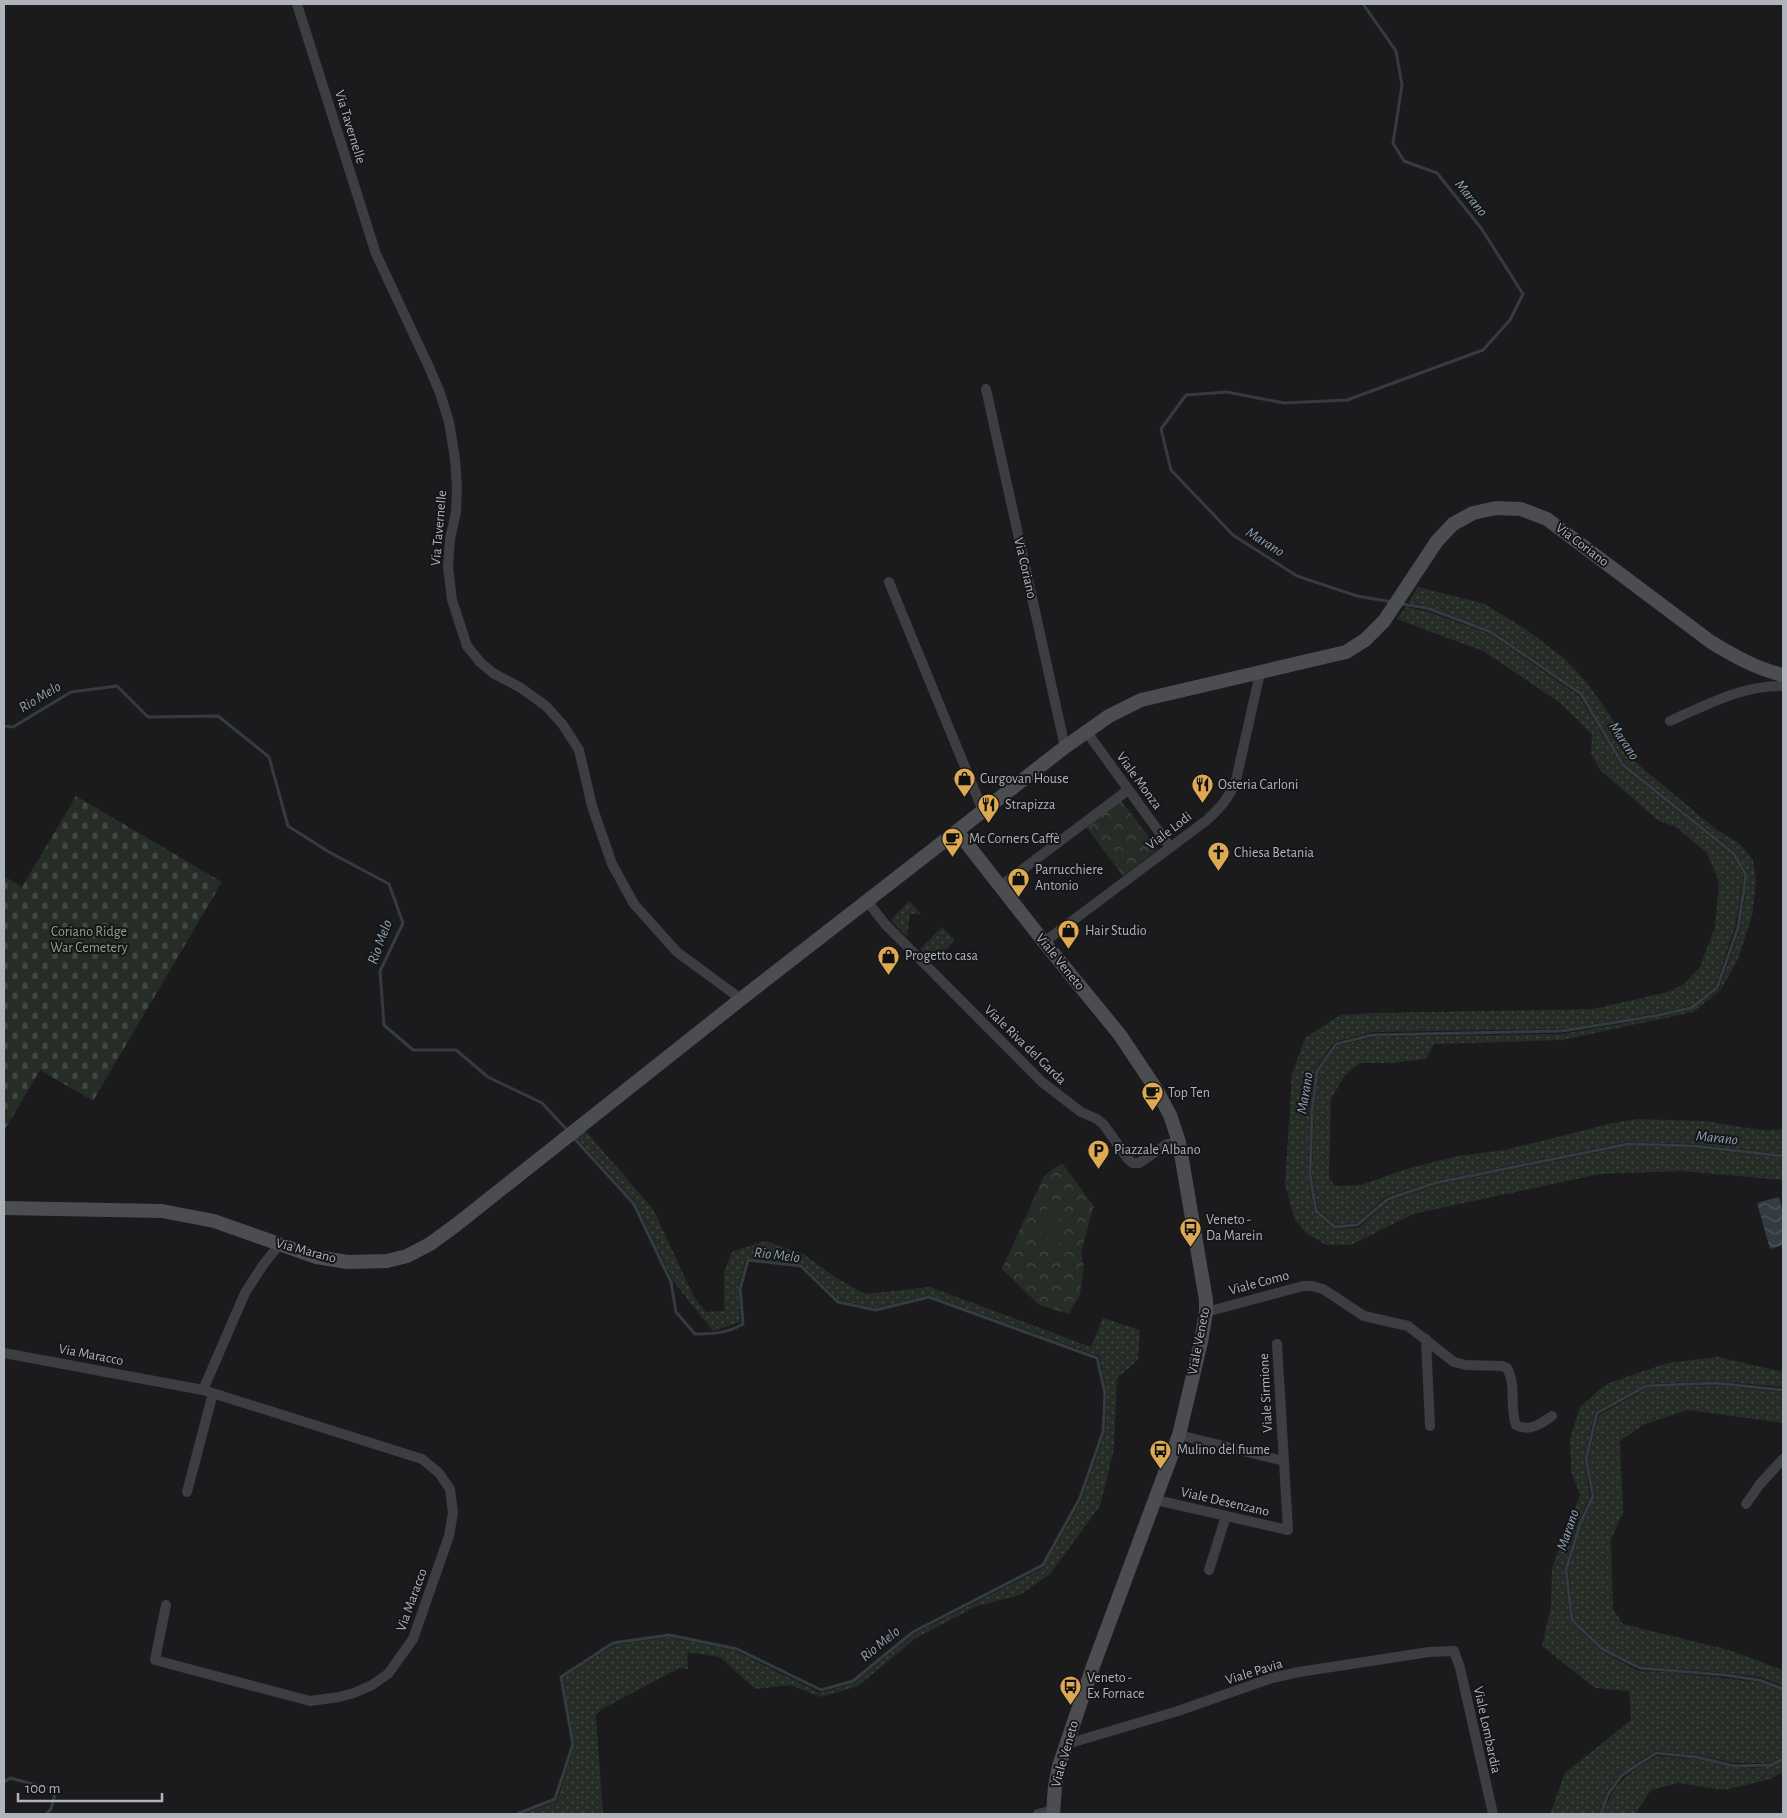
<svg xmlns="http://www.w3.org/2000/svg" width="1787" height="1818" font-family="'Alegreya Sans',sans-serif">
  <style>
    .grass { fill: url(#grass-dots) }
    .cemetery { fill: url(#cemetery-stones) }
    .park { fill: url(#park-crowns) }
    .pitch { fill: #252d26 }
    .water { fill: url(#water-waves) }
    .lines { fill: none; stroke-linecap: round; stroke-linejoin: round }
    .stream { stroke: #343c42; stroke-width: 3 }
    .minor { stroke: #3d3e41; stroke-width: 10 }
    .secondary { stroke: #4b4d51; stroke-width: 14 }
    .labels { text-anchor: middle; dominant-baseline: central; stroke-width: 4; stroke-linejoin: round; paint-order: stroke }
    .street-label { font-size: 14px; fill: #afb3bb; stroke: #161618 }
    .poi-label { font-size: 14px; fill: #afb3bb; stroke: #161618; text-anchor: start }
    .park-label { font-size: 14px; fill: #89a38a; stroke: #161618 }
    .water-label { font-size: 15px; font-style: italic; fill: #8ba0b1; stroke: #161618 }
  </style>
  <defs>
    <pattern id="grass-dots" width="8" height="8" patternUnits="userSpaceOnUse" patternTransform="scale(1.25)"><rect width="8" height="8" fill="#252d26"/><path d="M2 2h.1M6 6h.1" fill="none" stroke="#424944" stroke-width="1.8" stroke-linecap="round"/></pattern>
    <pattern id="cemetery-stones" width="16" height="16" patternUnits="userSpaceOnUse" patternTransform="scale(1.25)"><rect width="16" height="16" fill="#252d26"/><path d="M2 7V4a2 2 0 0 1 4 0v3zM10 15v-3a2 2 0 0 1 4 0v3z" fill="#424944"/></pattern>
    <pattern id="park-crowns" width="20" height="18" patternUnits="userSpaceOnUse" patternTransform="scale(1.25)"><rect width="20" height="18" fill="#252d26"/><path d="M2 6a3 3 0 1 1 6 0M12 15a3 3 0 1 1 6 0" fill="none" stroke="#424944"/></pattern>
    <pattern id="water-waves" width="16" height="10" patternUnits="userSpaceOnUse" patternTransform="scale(1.25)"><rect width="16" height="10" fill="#343c42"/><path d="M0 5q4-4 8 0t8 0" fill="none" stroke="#4f565b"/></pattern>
  </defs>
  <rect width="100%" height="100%" fill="#1b1b1d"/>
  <path class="grass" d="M1418 587 1485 604 1527 630 1565 659 1587 683 1610 715 1633 760 1717 830 1740 844 1753 860 1756 880 1752 916 1738 959 1720 991 1693 1012 1562 1040 1434 1044 1426 1059 1390 1063H1360L1345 1075 1331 1099 1329 1177 1335 1186 1361 1185 1403 1170 1458 1156 1505 1150 1613 1123 1638 1119 1705 1121 1761 1130 1783 1129V1154L1694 1144 1627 1142 1435 1181 1386 1197 1356 1223 1336 1225 1318 1209 1312 1174 1314 1111 1319 1071 1337 1046 1374 1037 1562 1034 1654 1018 1691 1010 1719 990 1740 929 1748 875 1734 851 1625 764 1582 693 1492 630 1427 606 1408 603Z
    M1406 607 1426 611 1490 634 1579 696 1622 767 1731 854 1744 875 1735 927 1715 987 1690 1006 1653 1014 1562 1029 1373 1032 1334 1042 1315 1070 1310 1111 1308 1174 1314 1212 1335 1229 1358 1228 1389 1201 1436 1185 1628 1146 1694 1148 1783 1158V1180L1682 1171 1599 1174 1413 1214 1351 1245H1326L1306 1233 1295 1220 1285 1185 1292 1074 1305 1038 1340 1015 1374 1013 1593 1009 1668 992 1683 985 1700 967 1715 927 1719 881 1707 853 1676 827 1659 821 1600 770 1591 753 1592 734 1560 703 1485 652 1397 619Z
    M909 901 921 914H910L907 937 891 920Z
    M942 927 955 940 933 962 920 949Z
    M584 1129 653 1209 694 1297 706 1312 724 1311V1272L732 1252 765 1241 805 1255 835 1277 865 1294 930 1287 1091 1347 1103 1318 1140 1330 1138 1360 1117 1378 1114 1449 1100 1506 1050 1574 1020 1595 977 1606 916 1638 858 1686 821 1697 791 1685 755 1689 720 1657 687 1652 688 1669 679 1668 602 1709 596 1715 603 1814H523L557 1801 575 1744 563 1678 614 1645 669 1637 736 1651 820 1693 854 1683 914 1634 1044 1567 1082 1499 1105 1433 1107 1393 1099 1356 929 1295 876 1308 839 1300 802 1264 746 1258 738 1289 740 1322 713 1331 673 1281 636 1203 575 1136Z
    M1718 1357 1783 1372V1387L1715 1381 1646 1384 1595 1412 1584 1459 1590 1496 1578 1523 1564 1570 1570 1621 1601 1651 1639 1671 1669 1672 1759 1682 1783 1691V1757L1770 1763H1735L1697 1755 1655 1751 1620 1774 1606 1793 1599 1814H1550L1565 1773 1631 1720 1629 1691 1595 1688 1542 1646 1551 1607 1552 1568 1580 1495 1571 1472 1570 1438 1580 1407 1606 1384 1667 1363Z
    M1715 1385 1783 1392V1423L1687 1410 1643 1425 1620 1441 1623 1512 1611 1540 1613 1609 1623 1624 1729 1650 1783 1670V1686L1760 1677 1725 1673 1640 1666 1603 1648 1574 1619 1568 1570 1582 1524 1595 1496 1588 1459 1599 1415 1647 1388Z
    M1656 1756C1669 1757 1683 1758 1695 1759 1725 1764 1755 1775 1783 1761V1772L1771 1779 1724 1790 1678 1783 1651 1790 1635 1814H1603C1616 1779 1626 1775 1656 1756Z"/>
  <path class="cemetery" d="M76 796 222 882 93 1101 40 1070 4 1131V876L22 887Z"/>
  <path class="park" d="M1121 800 1158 849 1123 876 1086 827Z
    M1062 1163 1094 1206 1081 1252 1084 1267 1080 1295 1069 1314 1039 1305 1002 1269 1044 1176Z"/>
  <path class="pitch" d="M1054 1206 1066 1241 1046 1248 1034 1213Z"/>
  <path class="water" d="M1779 1197 1783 1214V1245L1770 1249 1757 1203Z"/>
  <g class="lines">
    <path class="stream" d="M1363 4 1396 51 1402 85 1393 143 1404 161 1437 173 1481 228 1523 294 1510 320 1483 350 1347 400 1284 403 1227 392 1186 395 1161 429 1171 470 1233 535 1297 576 1357 596 1392 602
      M1401 604 1427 608 1491 632 1581 694 1623 765 1733 853 1746 875 1738 928 1717 988 1691 1008 1654 1016 1562 1031 1373 1035 1336 1044 1317 1071 1312 1111 1310 1174 1316 1211 1335 1227 1357 1225 1388 1199 1435 1183 1628 1144 1694 1146 1783 1156
      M4 726 13 727 71 692 117 686 148 717 218 716 269 757 288 826 329 852 389 884 403 923 380 971 384 1025 413 1050H456L488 1077 542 1103 569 1132
      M1783 1390 1715 1383 1646 1386 1597 1413 1586 1459 1593 1496 1580 1524 1566 1570 1572 1620 1602 1649 1640 1668 1725 1675 1759 1680 1783 1689
      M4 1782 10 1778 56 1790 51 1809 46 1814
      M517 1814 555 1799 573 1744 561 1677 613 1643 669 1635 737 1649 821 1690 853 1681 913 1632 1043 1565 1080 1498 1103 1432 1105 1393 1097 1358 929 1297 876 1310 838 1302 801 1266 748 1260 740 1289 743 1324C728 1333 713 1334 695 1334L676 1312 671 1282 634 1204 573 1137
      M1601 1814 1608 1794 1622 1775 1656 1753 1696 1757 1735 1766 1771 1765 1783 1759"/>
    <path class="minor" d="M297 4 376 254 429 367 440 393 449 422 455 459 457 488 456 512 450 539 448 567 452 600 467 646 480 662 493 673 521 688 546 706 563 725 579 750 592 806 612 864 634 904 677 952 741 999
      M986 389 1065 747
      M889 582 983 811
      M1670 721C1706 705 1743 685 1783 686
      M1086 731 1170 847
      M999 887 1128 790
      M867 901 885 924 1042 1082 1081 1112 1097 1119 1104 1125 1128 1159 1133 1163H1139L1167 1144 1179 1142
      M1044 942 1207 820C1220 808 1230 797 1236 780L1260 673
      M1206 1312 1303 1286H1312L1323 1289 1364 1316 1408 1326 1454 1362 1466 1365 1502 1366 1507 1368C1517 1386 1509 1406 1516 1425 1529 1432 1541 1424 1552 1416
      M1426 1339 1430 1426
      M4 1353 203 1390 422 1459 439 1473 450 1489 453 1513 449 1536 413 1639 388 1674 372 1685 354 1693 339 1697 310 1701 155 1660 166 1605
      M203 1390 245 1293 263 1265 279 1245
      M1179 1435 1284 1461
      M187 1492 213 1393
      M1156 1500 1288 1530 1277 1344
      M1746 1504 1760 1484 1783 1459
      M1209 1570 1226 1516
      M1067 1744 1178 1711 1272 1678 1299 1672 1429 1652 1454 1651 1460 1668 1493 1814
      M1038 1814 1053 1810"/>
    <path class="secondary" d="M957 831 1044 942 1120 1035 1156 1089 1170 1115 1179 1142 1206 1300V1312L1201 1342 1179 1435 1092 1669 1059 1766 1055 1786 1053 1814
      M4 1208 162 1211 214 1221 316 1257 348 1262 387 1261 407 1256 430 1244 456 1225 741 999 1065 747 1109 716 1141 700 1346 652 1365 640 1384 621 1437 541 1453 524 1473 513 1496 508 1521 509 1547 519 1711 642C1734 656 1757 669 1783 675"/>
  </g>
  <defs>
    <symbol id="shop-pin" viewBox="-11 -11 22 30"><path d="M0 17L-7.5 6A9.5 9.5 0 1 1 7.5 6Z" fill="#ddaa53" stroke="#161618"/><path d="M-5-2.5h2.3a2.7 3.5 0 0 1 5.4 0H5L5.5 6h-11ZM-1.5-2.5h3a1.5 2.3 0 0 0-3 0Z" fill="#111"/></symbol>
    <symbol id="restaurant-pin" viewBox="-11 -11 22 30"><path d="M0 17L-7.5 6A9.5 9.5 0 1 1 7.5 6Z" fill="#ddaa53" stroke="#161618"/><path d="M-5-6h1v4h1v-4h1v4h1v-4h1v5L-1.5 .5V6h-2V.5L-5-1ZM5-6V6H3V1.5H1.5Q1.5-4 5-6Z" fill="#111"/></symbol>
    <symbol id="cafe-pin" viewBox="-11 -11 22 30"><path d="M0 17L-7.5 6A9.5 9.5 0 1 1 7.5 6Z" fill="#ddaa53" stroke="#161618"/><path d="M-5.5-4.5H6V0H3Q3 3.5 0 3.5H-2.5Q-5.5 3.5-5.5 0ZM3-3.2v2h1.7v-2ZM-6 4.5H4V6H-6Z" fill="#111"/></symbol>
    <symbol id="church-pin" viewBox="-11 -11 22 30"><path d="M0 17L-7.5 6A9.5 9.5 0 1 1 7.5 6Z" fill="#ddaa53" stroke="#161618"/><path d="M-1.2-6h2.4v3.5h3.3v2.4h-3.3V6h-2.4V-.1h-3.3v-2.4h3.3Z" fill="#111"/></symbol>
    <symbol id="parking-pin" viewBox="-11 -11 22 30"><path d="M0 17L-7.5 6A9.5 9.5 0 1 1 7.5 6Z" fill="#ddaa53" stroke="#161618"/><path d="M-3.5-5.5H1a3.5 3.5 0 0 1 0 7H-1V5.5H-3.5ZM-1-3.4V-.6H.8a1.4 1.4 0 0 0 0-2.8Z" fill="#111"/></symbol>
    <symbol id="bus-pin" viewBox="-11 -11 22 30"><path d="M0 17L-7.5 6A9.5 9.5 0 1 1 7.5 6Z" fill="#ddaa53" stroke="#161618"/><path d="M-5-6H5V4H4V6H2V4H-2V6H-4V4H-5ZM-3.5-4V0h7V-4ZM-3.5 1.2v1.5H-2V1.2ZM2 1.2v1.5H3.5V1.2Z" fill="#111"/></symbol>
  </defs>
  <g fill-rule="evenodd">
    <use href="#shop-pin" x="952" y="766" width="25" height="34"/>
    <use href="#restaurant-pin" x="1190" y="772" width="25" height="34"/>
    <use href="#restaurant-pin" x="976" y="792" width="25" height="34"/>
    <use href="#cafe-pin" x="940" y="826" width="25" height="34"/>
    <use href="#church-pin" x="1206" y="840" width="25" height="34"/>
    <use href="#shop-pin" x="1006" y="866" width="25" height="34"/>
    <use href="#shop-pin" x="1056" y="918" width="25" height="34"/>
    <use href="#shop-pin" x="876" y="944" width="25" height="34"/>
    <use href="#cafe-pin" x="1140" y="1080" width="25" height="34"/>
    <use href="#parking-pin" x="1086" y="1138" width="25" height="34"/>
    <use href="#bus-pin" x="1178" y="1216" width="25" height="34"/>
    <use href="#bus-pin" x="1148" y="1438" width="25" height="34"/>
    <use href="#bus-pin" x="1058" y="1674" width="25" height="34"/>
  </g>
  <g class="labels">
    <g class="street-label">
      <text transform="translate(350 127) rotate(73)">Via Tavernelle</text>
      <text transform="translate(439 528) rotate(-85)">Via Tavernelle</text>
      <text transform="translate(1582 545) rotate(37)">Via Coriano</text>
      <text transform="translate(1025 568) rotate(77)">Via Coriano</text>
      <text transform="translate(1139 781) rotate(54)">Viale Monza</text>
      <text transform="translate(1169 831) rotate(-37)">Viale Lodi</text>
      <text transform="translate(1060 962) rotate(51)">Viale Veneto</text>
      <text transform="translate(1025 1045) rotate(44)">Viale Riva del Garda</text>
      <text transform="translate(306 1251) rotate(15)">Via Marano</text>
      <text transform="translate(1259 1283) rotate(-15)">Viale Como</text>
      <text transform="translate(1199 1341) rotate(-79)">Viale Veneto</text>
      <text transform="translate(91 1355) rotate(11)">Via Maracco</text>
      <text transform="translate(1266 1393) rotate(-93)">Viale Sirmione</text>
      <text transform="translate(1225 1502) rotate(13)">Viale Desenzano</text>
      <text transform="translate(412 1600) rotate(-70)">Via Maracco</text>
      <text transform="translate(1254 1672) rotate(-17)">Viale Pavia</text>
      <text transform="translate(1487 1730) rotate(78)">Viale Lombardia</text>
      <text transform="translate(1065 1754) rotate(-74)">Viale Veneto</text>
    </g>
    <g class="poi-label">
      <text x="980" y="779">Curgovan House</text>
      <text x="1218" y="785">Osteria Carloni</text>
      <text x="1005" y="805">Strapizza</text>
      <text x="969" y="839">Mc Corners Caffè</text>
      <text x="1234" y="853">Chiesa Betania</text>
      <text x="1035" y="870">Parrucchiere<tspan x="1035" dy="16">Antonio</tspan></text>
      <text x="1085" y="931">Hair Studio</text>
      <text x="905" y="956">Progetto casa</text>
      <text x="1168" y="1093">Top Ten</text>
      <text x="1114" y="1150">Piazzale Albano</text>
      <text x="1206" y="1220">Veneto -<tspan x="1206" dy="16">Da Marein</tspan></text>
      <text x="1177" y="1450">Mulino del fiume</text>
      <text x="1087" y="1678">Veneto -<tspan x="1087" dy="16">Ex Fornace</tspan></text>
    </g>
    <g class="park-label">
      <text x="89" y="932">Coriano Ridge<tspan x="89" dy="16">War Cemetery</tspan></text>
    </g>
    <g class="water-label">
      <text transform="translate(1471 198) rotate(51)">Marano</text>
      <text transform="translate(1265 542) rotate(32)">Marano</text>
      <text transform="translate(40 697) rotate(-31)">Rio Melo</text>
      <text transform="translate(1624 741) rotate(56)">Marano</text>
      <text transform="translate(380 942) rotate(-70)">Rio Melo</text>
      <text transform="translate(1305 1093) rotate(-81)">Marano</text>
      <text transform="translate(1717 1138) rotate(6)">Marano</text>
      <text transform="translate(777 1255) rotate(7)">Rio Melo</text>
      <text transform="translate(1568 1530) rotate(-71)">Marano</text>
      <text transform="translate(880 1644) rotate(-39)">Rio Melo</text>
    </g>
  </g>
  <rect width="1787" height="1818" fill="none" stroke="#afb3bb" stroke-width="10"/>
  <path d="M18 1793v8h144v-8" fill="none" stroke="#afb3bb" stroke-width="2.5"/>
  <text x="25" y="1793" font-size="15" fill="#afb3bb" stroke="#161618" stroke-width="4" paint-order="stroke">100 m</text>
</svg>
